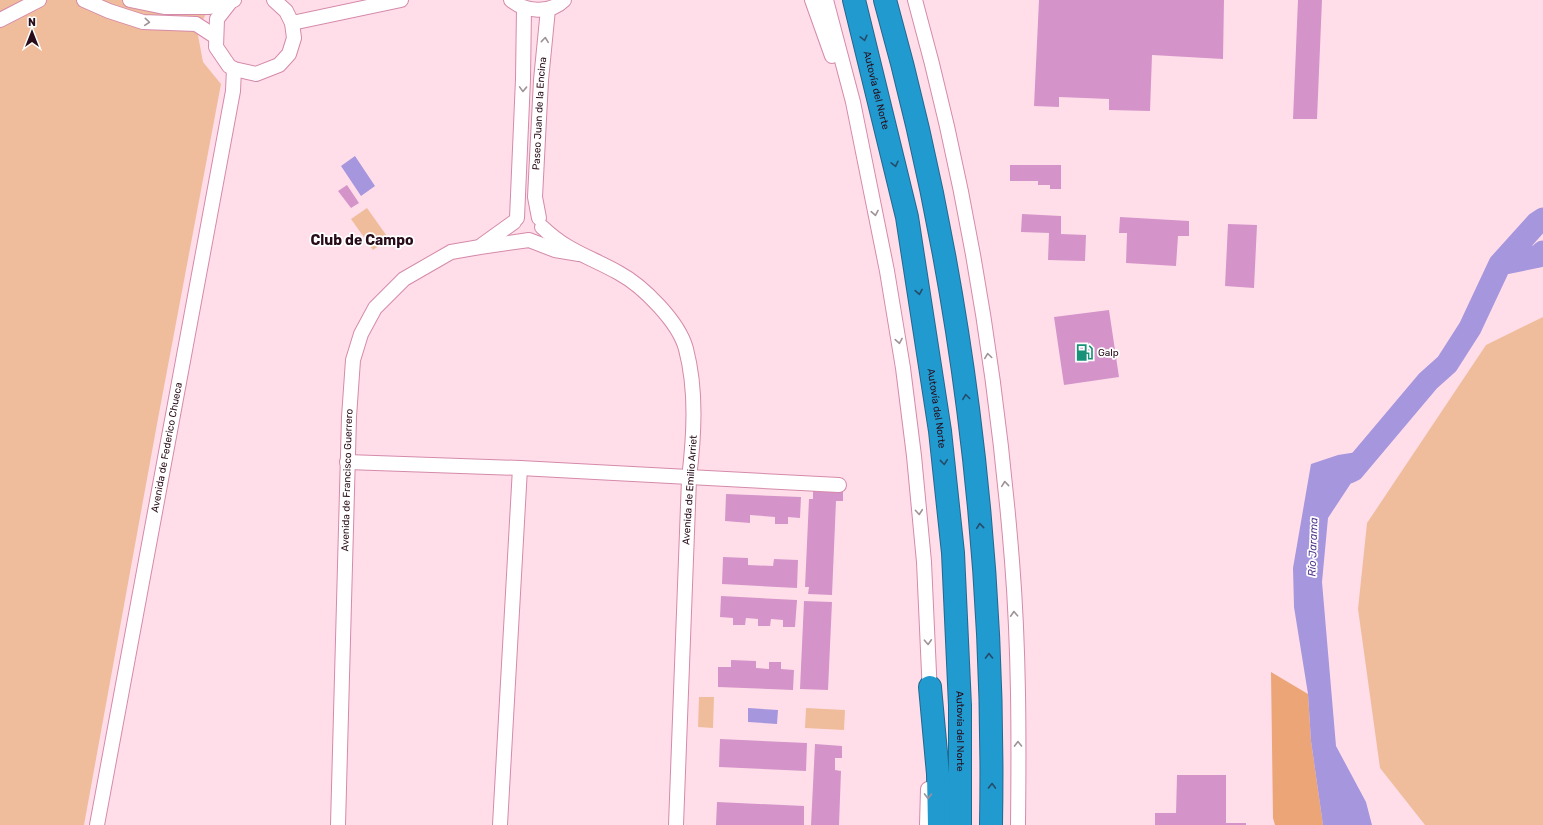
<svg xmlns="http://www.w3.org/2000/svg" width="1543" height="825" font-family="Rubik,sans-serif">
  <style>
    .green { fill: #f0bd9c }
    .forest { fill: #eca577 }
    .water { fill: #a596dd }
    .lines { fill: none; stroke-linecap: round; stroke-linejoin: round }
    .river { stroke: #a596dd; stroke-width: 23 }
    .building { fill: #d594c9 }
    .street-casing { stroke: #d58aa9; stroke-width: 16 }
    .highway-casing { stroke: #23688f; stroke-width: 24 }
    .street { stroke: #fff; stroke-width: 14 }
    .highway { stroke: #219acf; stroke-width: 22 }
    .oneway { stroke: #9e9298 }
    .oneway2 { stroke: #254c6b }
    .labels { text-anchor: middle; dominant-baseline: central; stroke-width: 3.5; stroke-linejoin: round; paint-order: stroke }
    .street-label { font-size: 10px; fill: #280c19; stroke: #fff }
    .poi-label { font-size: 10px; fill: #280c19; stroke: #fff; text-anchor: start }
    .water-label { font-size: 11px; font-style: italic; fill: #51378c; stroke: #fff }
    .district-label { font-size: 14px; font-weight: bold; fill: #280c19; stroke: #fff }
  </style>
  <rect width="100%" height="100%" fill="#ffdeea"/>
  <path class="green" d="M0 0H214L197 30 203 62 221 84 157 424 84 825H0Z
    M367 208 389 239 373 250 351 219Z
    M1543 317V825H1425L1380 768 1358 609 1367 523 1486 345Z
    M699 697H714L713 728 698 727Z
    M806 708 845 710 844 730 805 728Z"/>
  <path class="forest" d="M1271 672 1308 694 1311 741 1323 825H1275L1273 818Z"/>
  <path class="water" d="M355 156 375 186 361 196 341 166Z
    M1370 450V461L1357 474 1328 518 1322 582 1336 746 1366 802 1372 825H1323L1311 741 1308 694 1294 607 1293 568 1311 464 1338 455Z
    M748 708 778 710 777 724 748 722Z"/>
  <g class="lines">
    <path class="river" d="M1500 264 1539 256 1543 252
      M1349 472 1353 470 1428 381 1447 364 1470 328 1500 264 1537 223 1543 219"/>
  </g>
  <path class="building" d="M1039 0H1224L1223 59 1152 55 1150 111 1109 110V99L1059 97V107L1034 106Z
    M1298 0H1322L1317 119H1293Z
    M1010 165H1061V189H1050V185H1038V181H1010Z
    M347 185 359 203 351 208 338 191Z
    M1022 214 1061 216V234L1086 235 1085 261 1048 260 1049 233 1021 232Z
    M1120 217 1189 221V236H1178L1176 266 1126 263 1127 233H1119Z
    M1228 224 1257 225 1254 288 1225 286Z
    M1109 310 1119 377 1064 385 1054 317Z
    M813 491 843 492V501H836L832 595 808 594 809 587H805L809 499H813Z
    M726 494 801 497 800 518 788 517V524H775V517L750 515V523L725 521Z
    M723 557 748 558V565L773 566 774 559 798 560 797 588 722 584Z
    M721 596 797 600 795 627H783V620L771 619 770 626H758V619L746 618 745 625H733V618L720 617Z
    M804 601 832 602 828 690 800 689Z
    M731 660 756 661V668L769 669V662H781V669L794 670 793 690 718 687V667H731Z
    M720 739 807 743 806 771 719 767Z
    M815 744 842 746V758H835V770L841 771 839 825H811Z
    M1177 775H1226V823H1246V825H1155V813H1176Z
    M717 802 804 806V825H716Z"/>
  <g class="lines">
    <defs>
      <g id="street">
        <path d="M84 0 109 11 143 22 196 24 216 37"/>
        <path d="M130 0 164 7H209L231 1"/>
        <path d="M234 0 231 1 217 19 216 47 229 66 234 69 256 74 279 65 289 54 294 38 292 23 286 11 274 0"/>
        <path d="M511 0C525 12 550 14 564 0"/>
        <path d="M812 0 832 56"/>
        <path d="M826 0 853 102 887 271 903 368 914 456 924 562 930 695"/>
        <path d="M915 0C966 182 997 372 1012 561 1019 649 1019 737 1018 825"/>
        <path d="M0 20 39 0"/>
        <path d="M292 23 401 0"/>
        <path d="M517 218 523 79 524 8"/>
        <path id="s1" d="M539 218 535 197 541 80 548 9"/>
        <path d="M542 227C568 252 589 256 619 273 643 286 679 322 686 349 697 391 694 436 689 479L676 825"/>
        <path d="M482 245 514 222"/>
        <path d="M347 462 520 468 839 485"/>
        <path id="s2" d="M97 825 233 91 234 69"/>
        <path id="s3" d="M338 825 349 417 353 360 361 334 375 308 404 279 451 252 480 247 529 240 555 250 579 254"/>
        <path d="M500 825 520 468"/>
        <path d="M927 825 928 789"/>
      </g>
      <g id="highway">
        <path id="s4" d="M854 0 907 217 940 431 953 553 960 706V825"/>
        <path d="M885 0C960 267 996 547 991 825"/>
        <path d="M930 687 938 774 939 825"/>
      </g>
    </defs>
    <use href="#street" class="street-casing"/>
    <use href="#highway" class="highway-casing"/>
    <use href="#street" class="street"/>
    <use href="#highway" class="highway"/>
  </g>
  <defs><path id="oneway-chevron" d="M-2-3.5L2.5 0L-2 3.5" fill="none" stroke-width="1.6" stroke-linecap="round" stroke-linejoin="round"/></defs>
  <g class="oneway">
    <use href="#oneway-chevron" transform="translate(147 22) rotate(5)"/>
    <use href="#oneway-chevron" transform="translate(545 40) rotate(-84)"/>
    <use href="#oneway-chevron" transform="translate(523 89) rotate(92)"/>
    <use href="#oneway-chevron" transform="translate(875 213) rotate(79)"/>
    <use href="#oneway-chevron" transform="translate(899 341) rotate(80)"/>
    <use href="#oneway-chevron" transform="translate(988 356) rotate(-98)"/>
    <use href="#oneway-chevron" transform="translate(1005 484) rotate(-96)"/>
    <use href="#oneway-chevron" transform="translate(919 512) rotate(85)"/>
    <use href="#oneway-chevron" transform="translate(1014 614) rotate(-93)"/>
    <use href="#oneway-chevron" transform="translate(928 642) rotate(87)"/>
    <use href="#oneway-chevron" transform="translate(1018 744) rotate(-91)"/>
    <use href="#oneway-chevron" transform="translate(928 796) rotate(91)"/>
  </g>
  <g class="oneway2">
    <use href="#oneway-chevron" transform="translate(864 38) rotate(76)"/>
    <use href="#oneway-chevron" transform="translate(895 164) rotate(77)"/>
    <use href="#oneway-chevron" transform="translate(919 292) rotate(80)"/>
    <use href="#oneway-chevron" transform="translate(966 397) rotate(-98)"/>
    <use href="#oneway-chevron" transform="translate(944 462) rotate(84)"/>
    <use href="#oneway-chevron" transform="translate(980 526) rotate(-96)"/>
    <use href="#oneway-chevron" transform="translate(989 656) rotate(-91)"/>
    <use href="#oneway-chevron" transform="translate(992 786) rotate(-89)"/>
  </g>
  <defs>
    <symbol id="fuel-bare" viewBox="-9 -9 18 18"><path d="M-5.5-6h7V0h2V4h1.3V-2.5L3-4.5l.8-.8L6-3V5H2.5V1h-1V6h-7ZM-4.2-4.7v3.2H.2V-4.7Z" fill="#179278" stroke="#fff" stroke-width="2.5" paint-order="stroke"/></symbol>
  </defs>
  <g fill-rule="evenodd">
    <use href="#fuel-bare" x="1072" y="340" width="25" height="25"/>
  </g>
  <g class="labels">
    <g class="street-label">
      <text stroke="none"><textPath href="#s4" startOffset="93">Autovía del Norte</textPath></text>
      <text stroke="none"><textPath href="#s1" startOffset="105">Paseo Juan de la Encina</textPath></text>
      <text stroke="none"><textPath href="#s4" startOffset="417">Autovía del Norte</textPath></text>
      <text stroke="none"><textPath href="#s2" startOffset="384">Avenida de Federico Chueca</textPath></text>
      <text stroke="none"><textPath href="#s3" startOffset="345">Avenida de Francisco Guerrero</textPath></text>
      <text transform="translate(690 490) rotate(-86)">Avenida de Emilio Arriet</text>
      <text stroke="none"><textPath href="#s4" startOffset="741">Autovía del Norte</textPath></text>
    </g>
    <g class="poi-label">
      <text x="1098" y="353">Galp</text>
    </g>
    <g class="water-label">
      <text transform="translate(1313 547) rotate(-88)">Río Jarama</text>
    </g>
    <g class="district-label">
      <text x="362" y="240">Club de Campo</text>
    </g>
  </g>
  <g transform="translate(32 32)" stroke="#ffffff" stroke-width="3" paint-order="stroke">
  <path d="M0-3L7 15L0 10L-7 15Z" fill="#280c19"/>
  <text y="-6" font-size="11" font-weight="bold" text-anchor="middle" fill="#280c19">N</text>
  </g>
</svg>
